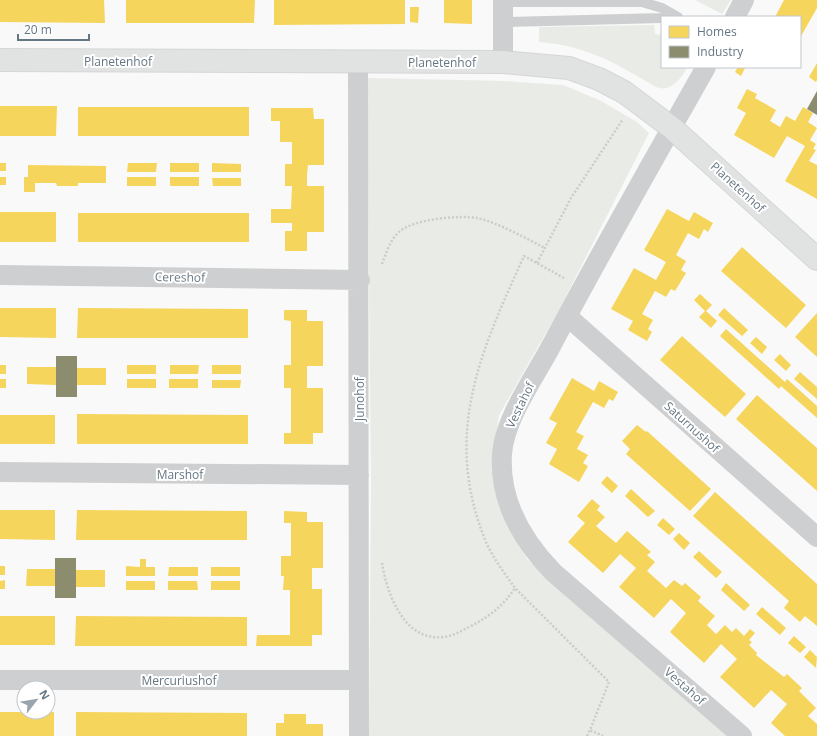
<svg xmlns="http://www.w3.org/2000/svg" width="817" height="736" font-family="'Open Sans',sans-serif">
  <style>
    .green { fill: #e8ebe6 }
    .homes { fill: #f6d55c }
    .industry { fill: #8c8c6e }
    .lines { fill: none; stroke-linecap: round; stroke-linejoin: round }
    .secondary-casing { stroke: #d5d6d7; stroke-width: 24 }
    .path { stroke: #cbcccd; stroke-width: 2.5; stroke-dasharray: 2 2; stroke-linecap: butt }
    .lane { stroke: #cecfd0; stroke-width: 10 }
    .street { stroke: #cecfd0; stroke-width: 20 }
    .secondary { stroke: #e1e2e2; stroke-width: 22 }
    .labels { text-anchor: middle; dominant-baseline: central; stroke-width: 4; stroke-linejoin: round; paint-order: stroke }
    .street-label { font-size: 12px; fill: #657683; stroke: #fff }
  </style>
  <rect width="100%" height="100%" fill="#f9f9f9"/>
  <path class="green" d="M695 0H731L722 14Z
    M654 25 655 34 662 35V67H687C684 75 675 86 666 88 664 89 659 88 656 87 615 63 588 46 539 42V27Z
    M367 78 504 81 563 85 601 101 637 122 649 133 559 310 499 415 492 463 513 535 527 559 641 662 737 736H369L371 482Z"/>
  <path class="homes" d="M0 0H104L105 23 0 22Z
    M126 0H255L254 23H126Z
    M274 0H405V24L274 25Z
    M444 0H472V24L444 23Z
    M784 0H817V8L800 38V17H775Z
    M410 7H419L418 23 410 22Z
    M817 63V80L816 82 809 77Z
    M738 67 745 68 741 76 735 72Z
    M747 89 757 94 755 98 776 110 770 121 780 127 786 116 795 121 803 107 813 113 808 122 817 128 810 140 816 144 813 149 816 150 809 161 817 165V199L785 181 805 146 787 136 774 158 734 135 746 113 737 108Z
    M0 106H57L56 136H0Z
    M78 107H249V136H78Z
    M271 108H313L314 119H324V165H308L307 175V186H324V232H307V251H285V231H292V223H271V209H291L292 186H285V164H292V142H280V121H271Z
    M0 163H6V171H0Z
    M128 163H157L156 172H127Z
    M170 163H199V172H170Z
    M212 163 241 164V172H212Z
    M28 165 106 166V183H78V186H57L56 183H35V192H24V177H28Z
    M0 177H6V185H0Z
    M127 177H156V186H127Z
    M170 177H199V186H170Z
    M212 178H241V186H213Z
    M667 209 689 221 694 212 713 223 708 232 704 229 699 239 688 233 676 255 686 261 681 270 686 273 675 291 671 289 666 297 655 291 642 314 653 320 648 329 652 332 647 341 628 330 633 321 611 309 634 268 656 280 666 262 644 250Z
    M0 212H56V242H0Z
    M78 213H249V242H78Z
    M742 247 806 305 786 328 721 271Z
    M700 294 712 305 706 311 717 321 711 328 699 317 705 311 694 300Z
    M0 308H56V338L0 337Z
    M78 308 248 309V338H77Z
    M724 308 748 330 742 336 718 315Z
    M284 310H307V321H323V366H307V388H323V433H313V444H284V433H291V388H284V365H291V321L284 320Z
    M817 313V357L795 337Z
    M726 329 785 382 787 379 817 406V418L781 386 779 389 720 336Z
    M682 336 746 394 725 417 660 360Z
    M756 337 767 347 762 354 750 343Z
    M780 354 791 365 786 371 774 360Z
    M0 365H6V374H0Z
    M127 365H156V374H127Z
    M170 365H199L198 374H170Z
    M212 365H241V374H212Z
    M27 367H56V385L27 384Z
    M77 368H106V385H77Z
    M800 372 817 387V399L794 379Z
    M572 378 594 391 599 381 618 392 613 401 609 399 604 408 593 402 576 432 584 436 577 449 588 455 583 463 588 466 579 482 549 464 557 449 546 443 557 423 549 419Z
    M0 379H6V388H0Z
    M127 379H156V388H127Z
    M169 379H198V388H169Z
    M212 380H241L240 388H212Z
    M757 395 817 448V491L736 419Z
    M77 414 248 415V444H77Z
    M0 415H55V444H0Z
    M637 425 646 432 647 431 711 489 690 511 626 454 630 449 622 441Z
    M607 476 618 486 612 493 601 483Z
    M631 489 655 511 648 517 625 496Z
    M715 492 817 584V626L805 616 800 622 784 608 789 601 693 516Z
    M592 499 600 506 597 510 605 517 596 526 616 543 627 531 651 552 647 555 655 562 647 571 666 588 674 580 682 586 685 583 701 597 698 601 715 616 707 625 716 634 725 625 732 632 736 628 744 636 750 629 755 633 749 640 752 642 749 645 757 653 756 655 784 677 787 674 802 688 799 691 816 708 808 716 817 724V736H785L771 723 787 704 780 698 771 690 754 708 720 677 737 659 721 644 704 663 670 632 686 613 671 599 654 618 619 587 636 568 620 554 603 573 568 542 585 523 577 516Z
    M0 510H55V540L0 539Z
    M77 510 247 511V540H76Z
    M284 511 307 512V522H323V568H312V589H322V635H312V646H256L257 635H290V590H283L284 576H281V556H291V523H284Z
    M663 518 675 529 669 535 657 525Z
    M679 533 690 543 684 550 673 539Z
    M699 551 722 572 716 578 693 557Z
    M140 559H146V567H155V576H126V566L140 567Z
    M0 566H5V575H0Z
    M169 567H198V576H168Z
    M211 567H240V576H211Z
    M27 569H55V586H26Z
    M76 570H105V587H76Z
    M5 580V589H0V581Z
    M126 581H155V590H126Z
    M168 581H197L198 590H168Z
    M211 581H240V590H211Z
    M726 583 750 605 744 611 721 590Z
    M762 607 786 628 780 635 756 614Z
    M0 616H55V645H0Z
    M76 616 247 617V646H75Z
    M794 636 806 647 800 653 788 643Z
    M810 650 817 657 816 668 804 657Z
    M0 712H54V736H0Z
    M76 712 247 713V736H76Z
    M284 714H306V724H323V736H276V723H284Z"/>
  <path class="industry" d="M817 91V115L807 109Z
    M56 356H77V397H56Z
    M55 558H76V598H55Z"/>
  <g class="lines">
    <defs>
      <path id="secondary" d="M0 60 503 62 569 68 599 79 624 92 672 128 817 259"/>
    </defs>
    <use href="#secondary" class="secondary-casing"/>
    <path class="path" d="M537 263 571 198 623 119
      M382 264C386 253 390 240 399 232 413 219 459 215 477 218 499 223 525 238 545 248
      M564 278 524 256C480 353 442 435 486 542 493 558 505 574 515 588L609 682 590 730 603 736
      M382 563C387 594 404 642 444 637 453 636 461 631 469 627 489 617 503 606 515 588
      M587 736 590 730"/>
    <path class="lane" d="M503 2H642L662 8 678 17
      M504 22 662 18"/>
    <path class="street" d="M503 0V62
      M735 17 744 0
      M358 61 359 736
      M706 67C653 161 599 255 549 350 533 379 504 421 502 454 499 500 522 540 553 572L742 736
      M0 275 360 280
      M567 316 817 537
      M0 472 359 475
      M0 680H359"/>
    <use href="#secondary" class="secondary"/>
  </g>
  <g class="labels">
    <g class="street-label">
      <text x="118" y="61">Planetenhof</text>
      <text x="442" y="62">Planetenhof</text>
      <text transform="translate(738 187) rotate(42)">Planetenhof</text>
      <text transform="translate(180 277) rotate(1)">Cereshof</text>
      <text transform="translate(359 399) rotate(-90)">Junohof</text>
      <text transform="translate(520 405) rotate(-64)">Vestahof</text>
      <text transform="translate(692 427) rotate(42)">Saturnushof</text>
      <text x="180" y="474">Marshof</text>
      <text x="179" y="680">Mercuriushof</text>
      <text transform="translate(685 686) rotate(41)">Vestahof</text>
    </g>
  </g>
  <rect x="661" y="16" width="140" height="52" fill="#ffffff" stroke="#c1c8cd"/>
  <rect x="669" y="26" width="20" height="12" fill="#f6d55c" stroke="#c1c8cd"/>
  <text x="697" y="36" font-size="12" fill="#657683">Homes</text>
  <rect x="669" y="46" width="20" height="12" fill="#8c8c6e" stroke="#c1c8cd"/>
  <text x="697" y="56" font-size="12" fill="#657683">Industry</text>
  <g transform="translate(36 700) rotate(59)"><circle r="19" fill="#ffffff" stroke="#c1c8cd"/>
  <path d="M0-3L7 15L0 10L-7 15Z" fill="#99a4ac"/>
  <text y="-6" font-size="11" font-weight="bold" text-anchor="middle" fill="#657683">N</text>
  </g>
  <path d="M18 34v6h71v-6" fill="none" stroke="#657683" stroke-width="2"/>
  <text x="24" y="34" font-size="12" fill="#657683" stroke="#ffffff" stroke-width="3" paint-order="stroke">20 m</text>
</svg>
